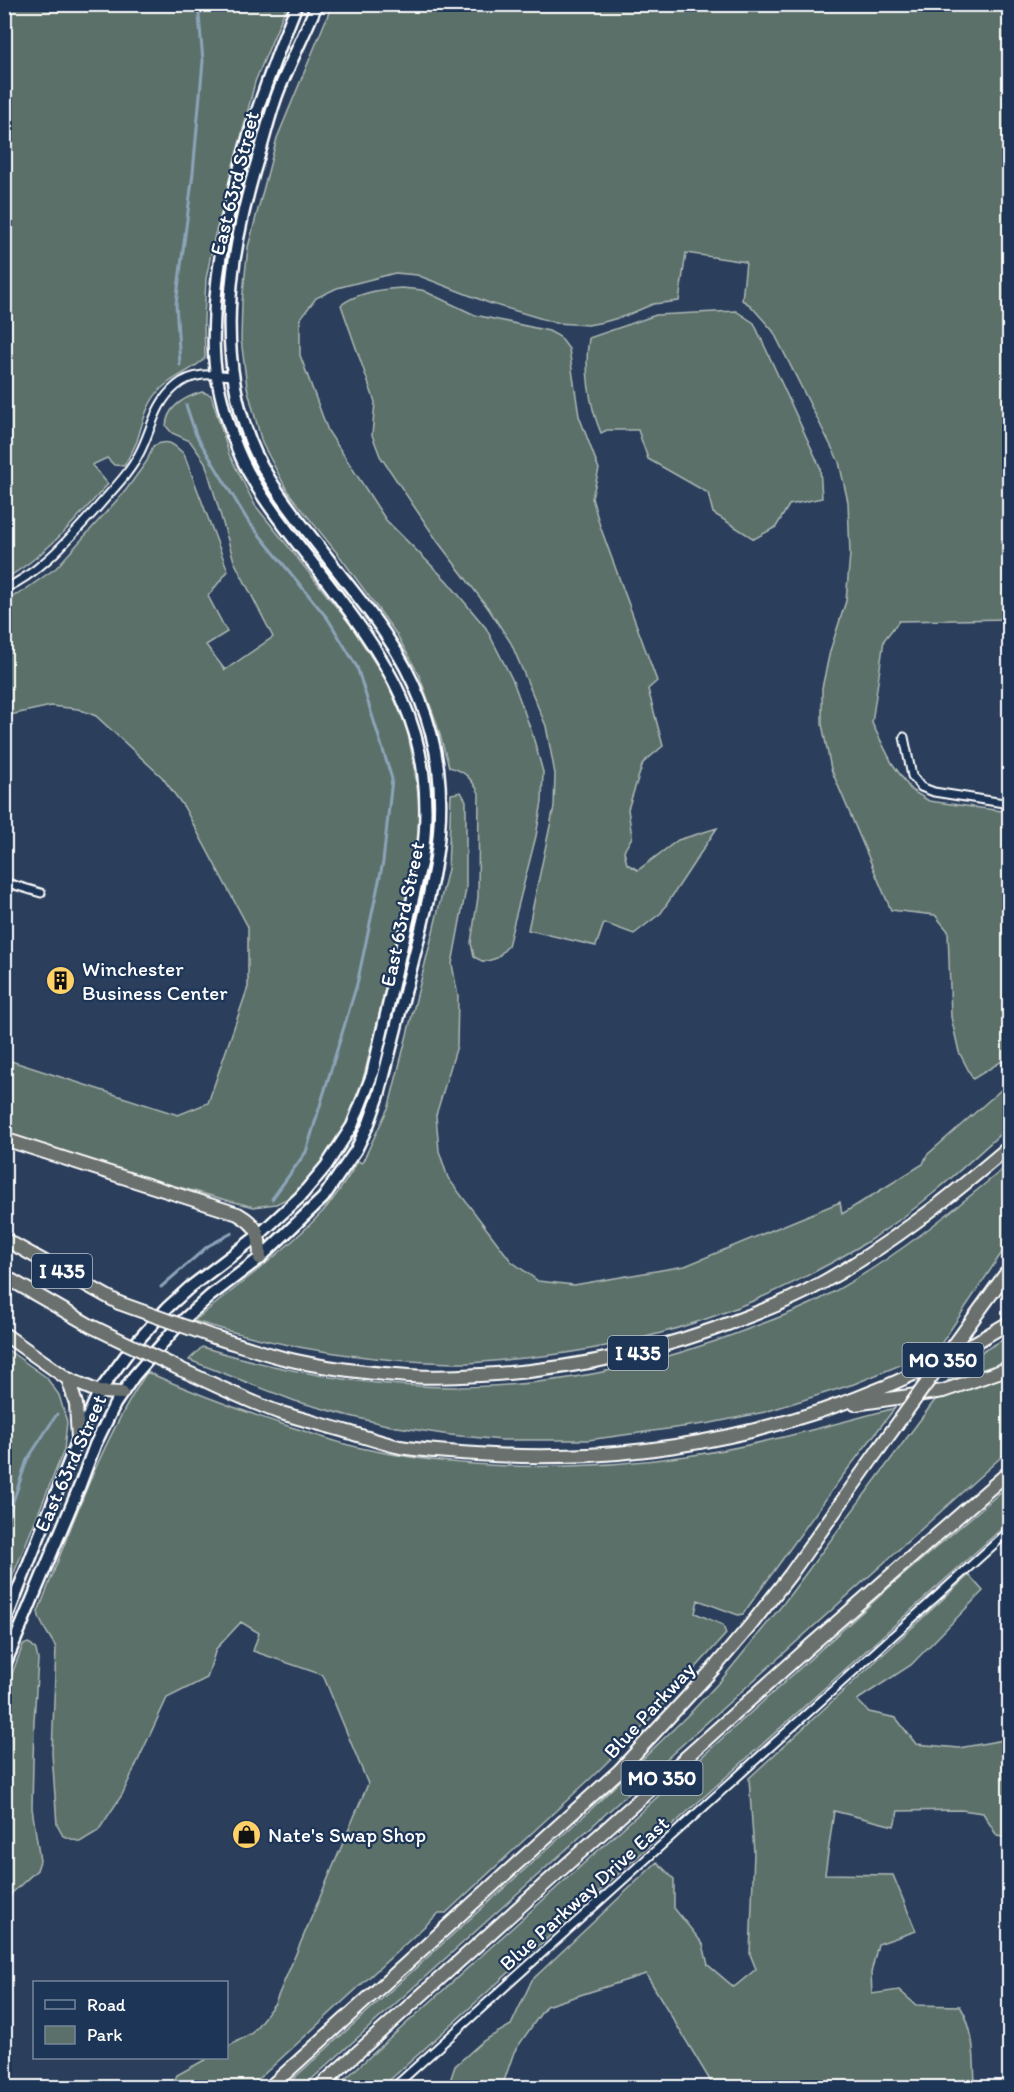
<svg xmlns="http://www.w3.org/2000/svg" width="1014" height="2092" font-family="Itim,sans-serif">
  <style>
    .green { fill: #5c706b; stroke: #aeb8b5; stroke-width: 1.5 }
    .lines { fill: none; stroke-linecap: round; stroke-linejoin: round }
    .stream { stroke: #8ca4b8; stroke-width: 3 }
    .street-casing { stroke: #fff; stroke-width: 11 }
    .secondary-casing { stroke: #fff; stroke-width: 15 }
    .highway-casing { stroke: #fff; stroke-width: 16 }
    .street { stroke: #1d3557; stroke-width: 7 }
    .secondary { stroke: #1d3557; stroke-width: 10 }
    .highway { stroke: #6a706d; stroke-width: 12 }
    .highway-bridge-casing { stroke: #fff; stroke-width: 16; stroke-linecap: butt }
    .highway-bridge { stroke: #6a706d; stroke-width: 12 }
    .labels { text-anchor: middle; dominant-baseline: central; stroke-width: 4.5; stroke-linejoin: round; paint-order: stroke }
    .shield { fill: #1d3557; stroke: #bbc2cd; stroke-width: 1.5 }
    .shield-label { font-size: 20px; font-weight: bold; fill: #fff }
    .street-label { font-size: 21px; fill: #fff; stroke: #1d3557 }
    .poi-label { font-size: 21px; fill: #fff; stroke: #1d3557; text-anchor: start }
  </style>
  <rect width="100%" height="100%" fill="#2b3f5c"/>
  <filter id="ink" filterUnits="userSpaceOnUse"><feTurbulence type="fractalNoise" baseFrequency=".0167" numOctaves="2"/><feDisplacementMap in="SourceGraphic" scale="12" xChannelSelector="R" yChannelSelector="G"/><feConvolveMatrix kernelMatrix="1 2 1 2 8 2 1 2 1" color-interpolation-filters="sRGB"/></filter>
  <g filter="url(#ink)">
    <path class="green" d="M5 4 287 5 255 82 225 201 215 234 206 279 204 321 205 358C194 370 176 375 163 387 147 401 143 422 137 441 134 449 128 458 124 466L114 465 107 458 92 465 108 484C75 520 48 554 5 579Z
      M332 5H1009V630V619L899 621 884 640 872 723 892 763 911 790 929 801 1009 812V1126C963 1168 916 1212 862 1245 757 1309 648 1346 525 1358 501 1360 477 1364 453 1363 366 1361 278 1347 194 1321 238 1285 286 1251 324 1210 337 1195 348 1178 358 1161L362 1163 389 1106 430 944 448 869 451 794 461 792 466 801V889L452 964 458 996 457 1046 436 1115 439 1151 448 1178 511 1261 538 1281 574 1285 685 1266 840 1202 842 1214 923 1164 927 1155 1003 1088 1002 1061 973 1079 959 1052 951 1017 948 931 935 915 891 910 831 769 822 724V688L830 651 846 601 850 554 848 502 839 462 773 331 750 305 742 300 746 262 686 253 679 301 653 304 625 316 604 322 588 325 556 323 489 303 417 275 395 273 337 288 316 298 300 319V355L328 431 386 520 447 581 486 628 513 681 532 733 543 772 542 802 536 836 508 946 497 958 484 962 474 957 471 943 478 897 479 793C471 778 465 771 449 767L436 721 419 675 397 635 341 558 288 492 262 443 247 387 241 339 242 302 248 247 277 138Z
      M402 288 422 290 475 315 549 331 560 337 569 349 579 416 599 469 592 498 600 526 657 681 648 689 663 746 643 763 628 809 632 837 624 851 627 864 638 870 678 840 717 828 661 913 634 934 604 923 596 946 528 930 554 807 555 774 546 726 511 643 488 608 438 542 380 456 372 435 375 402 341 305C358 292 381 289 402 288Z
      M736 311 754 323 820 467 822 498 789 505 776 527 754 539 713 513 708 493 648 459 638 430H607L601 433C589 405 584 368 589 338L656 315Z
      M202 392 211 395 229 454 255 505 350 624 386 680 407 728 414 766 420 808 418 842 393 958 360 1092 345 1128 322 1162 295 1195 276 1204 254 1207 230 1201 157 1181 5 1133V1059L178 1115 208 1103 248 987V927L184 807 162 777 96 716 78 709 51 706 5 716V600L20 593 56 568 126 490 147 461 153 446C169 439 172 443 184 454L228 571 208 596 227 632 206 645 225 670 273 637 234 561 205 462 190 441 172 433 166 426C167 407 185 397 202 392Z
      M1009 1164V1242L937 1350 854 1384 765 1412 711 1423 588 1440H502L450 1435 391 1426 346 1415 295 1401 189 1360 202 1347C388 1404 561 1401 743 1331 771 1320 800 1311 826 1296 893 1260 951 1212 1009 1164Z
      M1009 1336V1360L947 1382 959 1365Z
      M5 1348 46 1377 59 1395 67 1422 64 1450 5 1595Z
      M147 1372C194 1393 242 1411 291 1427 314 1434 337 1443 361 1448 467 1471 579 1471 687 1456 757 1446 826 1426 895 1408L841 1478 743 1614 738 1615 698 1600 695 1613 723 1625 726 1634 641 1729 591 1778 446 1913H439L250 2087 171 2088 177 2075 208 2058H226L227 2047 252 2033 275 2003 368 1784 323 1675 253 1651 259 1633 241 1622 216 1649 207 1678 167 1698 122 1795 98 1831 80 1842 63 1836 57 1825 52 1753 56 1648C50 1635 40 1626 38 1612 70 1531 99 1445 147 1372Z
      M1009 1374V1450L303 2087 283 2088 587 1813 691 1712 722 1679 783 1604 935 1400Z
      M1009 1485V1522L382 2087H336L892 1585Z
      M969 1575 983 1591 911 1665 857 1700 869 1712 896 1718 916 1744 959 1748 1009 1739V1838L997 1836 983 1813 961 1810 898 1811 894 1826 834 1811 825 1874 893 1875 916 1931 878 1944 871 1973 872 1994 899 1990 916 2005 960 2006C975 2029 974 2061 975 2087H714L646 1974 546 2006 514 2052 502 2087H448L455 2066 483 2041 511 2025 532 1980 657 1862 674 1879V1908L703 1944 708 1965 734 1987 756 1969 750 1954 754 1853 749 1778Z
      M28 1643 32 1645 36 1650 38 1660 34 1721 32 1808 40 1861 37 1870 12 1893 5 1908V1692L23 1645Z"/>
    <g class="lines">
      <path class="stream" d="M180 365 176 304 193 173 203 61 198 4
        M186 405 196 435 248 521 328 619 357 667 392 779 383 862 357 984 306 1152 272 1199
        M161 1287 208 1246 232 1233
        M4 1528 27 1460 57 1414"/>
      <defs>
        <path id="street" d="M4 589C42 572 70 537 97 508 112 490 129 474 139 454 152 430 154 404 176 386 192 372 213 374 233 376
          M904 737 912 776 921 787 934 792 1010 804
          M4 882 41 893
          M393 2088 1010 1530"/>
        <path id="secondary" d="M4 1625 78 1439 99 1392 132 1347 167 1308 189 1288 260 1234 300 1197 326 1166 352 1126 372 1075 422 859C440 729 387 659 311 561 291 535 270 510 254 482 235 451 224 414 217 378 212 355 214 327 215 303 223 199 258 101 297 4
          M4 1667 80 1485 95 1445 115 1404 134 1376 181 1322 210 1296 260 1258 323 1198 356 1150 369 1123 379 1095C391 1048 403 1000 415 953 431 891 446 833 438 768 432 722 413 675 387 637 369 609 347 584 327 557 299 520 267 484 250 440 214 346 231 245 260 152 266 132 271 110 279 90 291 61 305 33 317 4"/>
        <path id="highway" d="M4 1139 238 1214C260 1227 259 1234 260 1258
          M4 1239 119 1303
          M4 1276 91 1326
          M4 1334 68 1379 99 1392 122 1393
          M214 1337C237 1344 260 1352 283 1358 323 1368 368 1373 409 1376 433 1378 457 1376 481 1375 571 1370 657 1352 741 1319 768 1309 795 1298 820 1284 889 1246 950 1197 1010 1146
          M182 1370C214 1384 245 1400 278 1412 301 1419 324 1425 348 1432 365 1437 382 1443 400 1447 425 1451 451 1452 477 1454 665 1467 849 1422 1010 1322
          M68 1379 76 1404 78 1439
          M855 1404 943 1391 1010 1368
          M269 2088 619 1771 715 1667 750 1626 790 1575 879 1449
          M318 2088 810 1646 1010 1471"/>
      </defs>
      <use href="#street" class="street-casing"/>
      <use href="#secondary" class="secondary-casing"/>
      <use href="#highway" class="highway-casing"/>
      <use href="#street" class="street"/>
      <use href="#secondary" class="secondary"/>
      <use href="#highway" class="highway"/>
      <defs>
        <path id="highway-bridge" d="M119 1303 214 1337
          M91 1326 182 1370
          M879 1449 1007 1272"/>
      </defs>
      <use href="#highway-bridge" class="highway-bridge-casing"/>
      <use href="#highway-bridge" class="highway-bridge"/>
    </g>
  </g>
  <defs>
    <symbol id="building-disc" viewBox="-11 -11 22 22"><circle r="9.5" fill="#ffd166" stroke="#1d3557"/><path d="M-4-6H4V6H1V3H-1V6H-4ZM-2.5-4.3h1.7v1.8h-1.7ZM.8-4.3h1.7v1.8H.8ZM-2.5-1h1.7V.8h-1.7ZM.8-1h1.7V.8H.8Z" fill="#111"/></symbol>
    <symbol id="shop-disc" viewBox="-11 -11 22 22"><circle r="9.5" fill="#ffd166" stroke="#1d3557"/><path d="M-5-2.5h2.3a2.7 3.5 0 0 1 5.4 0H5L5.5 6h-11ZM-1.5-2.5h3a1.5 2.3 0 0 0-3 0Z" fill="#111"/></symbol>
  </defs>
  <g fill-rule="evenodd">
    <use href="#building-disc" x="44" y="964" width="33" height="33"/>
    <use href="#shop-disc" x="230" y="1818" width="33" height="33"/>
  </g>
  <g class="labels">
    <g class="shield">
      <rect x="32" y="1254" width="60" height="34" rx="4.5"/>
      <rect x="608" y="1336" width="60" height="34" rx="4.5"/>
      <rect x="902.5" y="1343" width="81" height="34" rx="4.5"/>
      <rect x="621.5" y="1761" width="81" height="34" rx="4.5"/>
    </g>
    <g class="shield-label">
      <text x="62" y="1271">I 435</text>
      <text x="638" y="1353">I 435</text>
      <text x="943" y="1360">MO 350</text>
      <text x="662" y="1778">MO 350</text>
    </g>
    <g class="street-label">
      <text transform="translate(234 183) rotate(-76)">East 63rd Street</text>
      <text transform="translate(402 914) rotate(-78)">East 63rd Street</text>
      <text transform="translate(70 1463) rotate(-66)">East 63rd Street</text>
      <text transform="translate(649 1710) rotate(-47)">Blue Parkway</text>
      <text transform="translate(584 1893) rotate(-42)">Blue Parkway Drive East</text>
    </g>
    <g class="poi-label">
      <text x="82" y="968">Winchester<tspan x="82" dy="24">Business Center</tspan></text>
      <text x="268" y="1834">Nate's Swap Shop</text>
    </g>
  </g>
  <rect width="1014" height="2092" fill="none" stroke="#1d3557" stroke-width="24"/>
  <rect x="12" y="12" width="990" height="2068" fill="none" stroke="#fff" stroke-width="2" filter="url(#ink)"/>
  <rect x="33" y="1981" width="195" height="78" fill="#1d3557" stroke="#77869a" stroke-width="1.5"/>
  <rect x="45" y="2000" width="30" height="9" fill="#1d3557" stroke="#77869a" stroke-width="1.5"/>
  <text x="87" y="2011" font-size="18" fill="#ffffff">Road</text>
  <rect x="45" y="2026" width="30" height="18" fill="#5c706b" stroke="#77869a" stroke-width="1.5"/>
  <text x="87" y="2041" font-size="18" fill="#ffffff">Park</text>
</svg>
